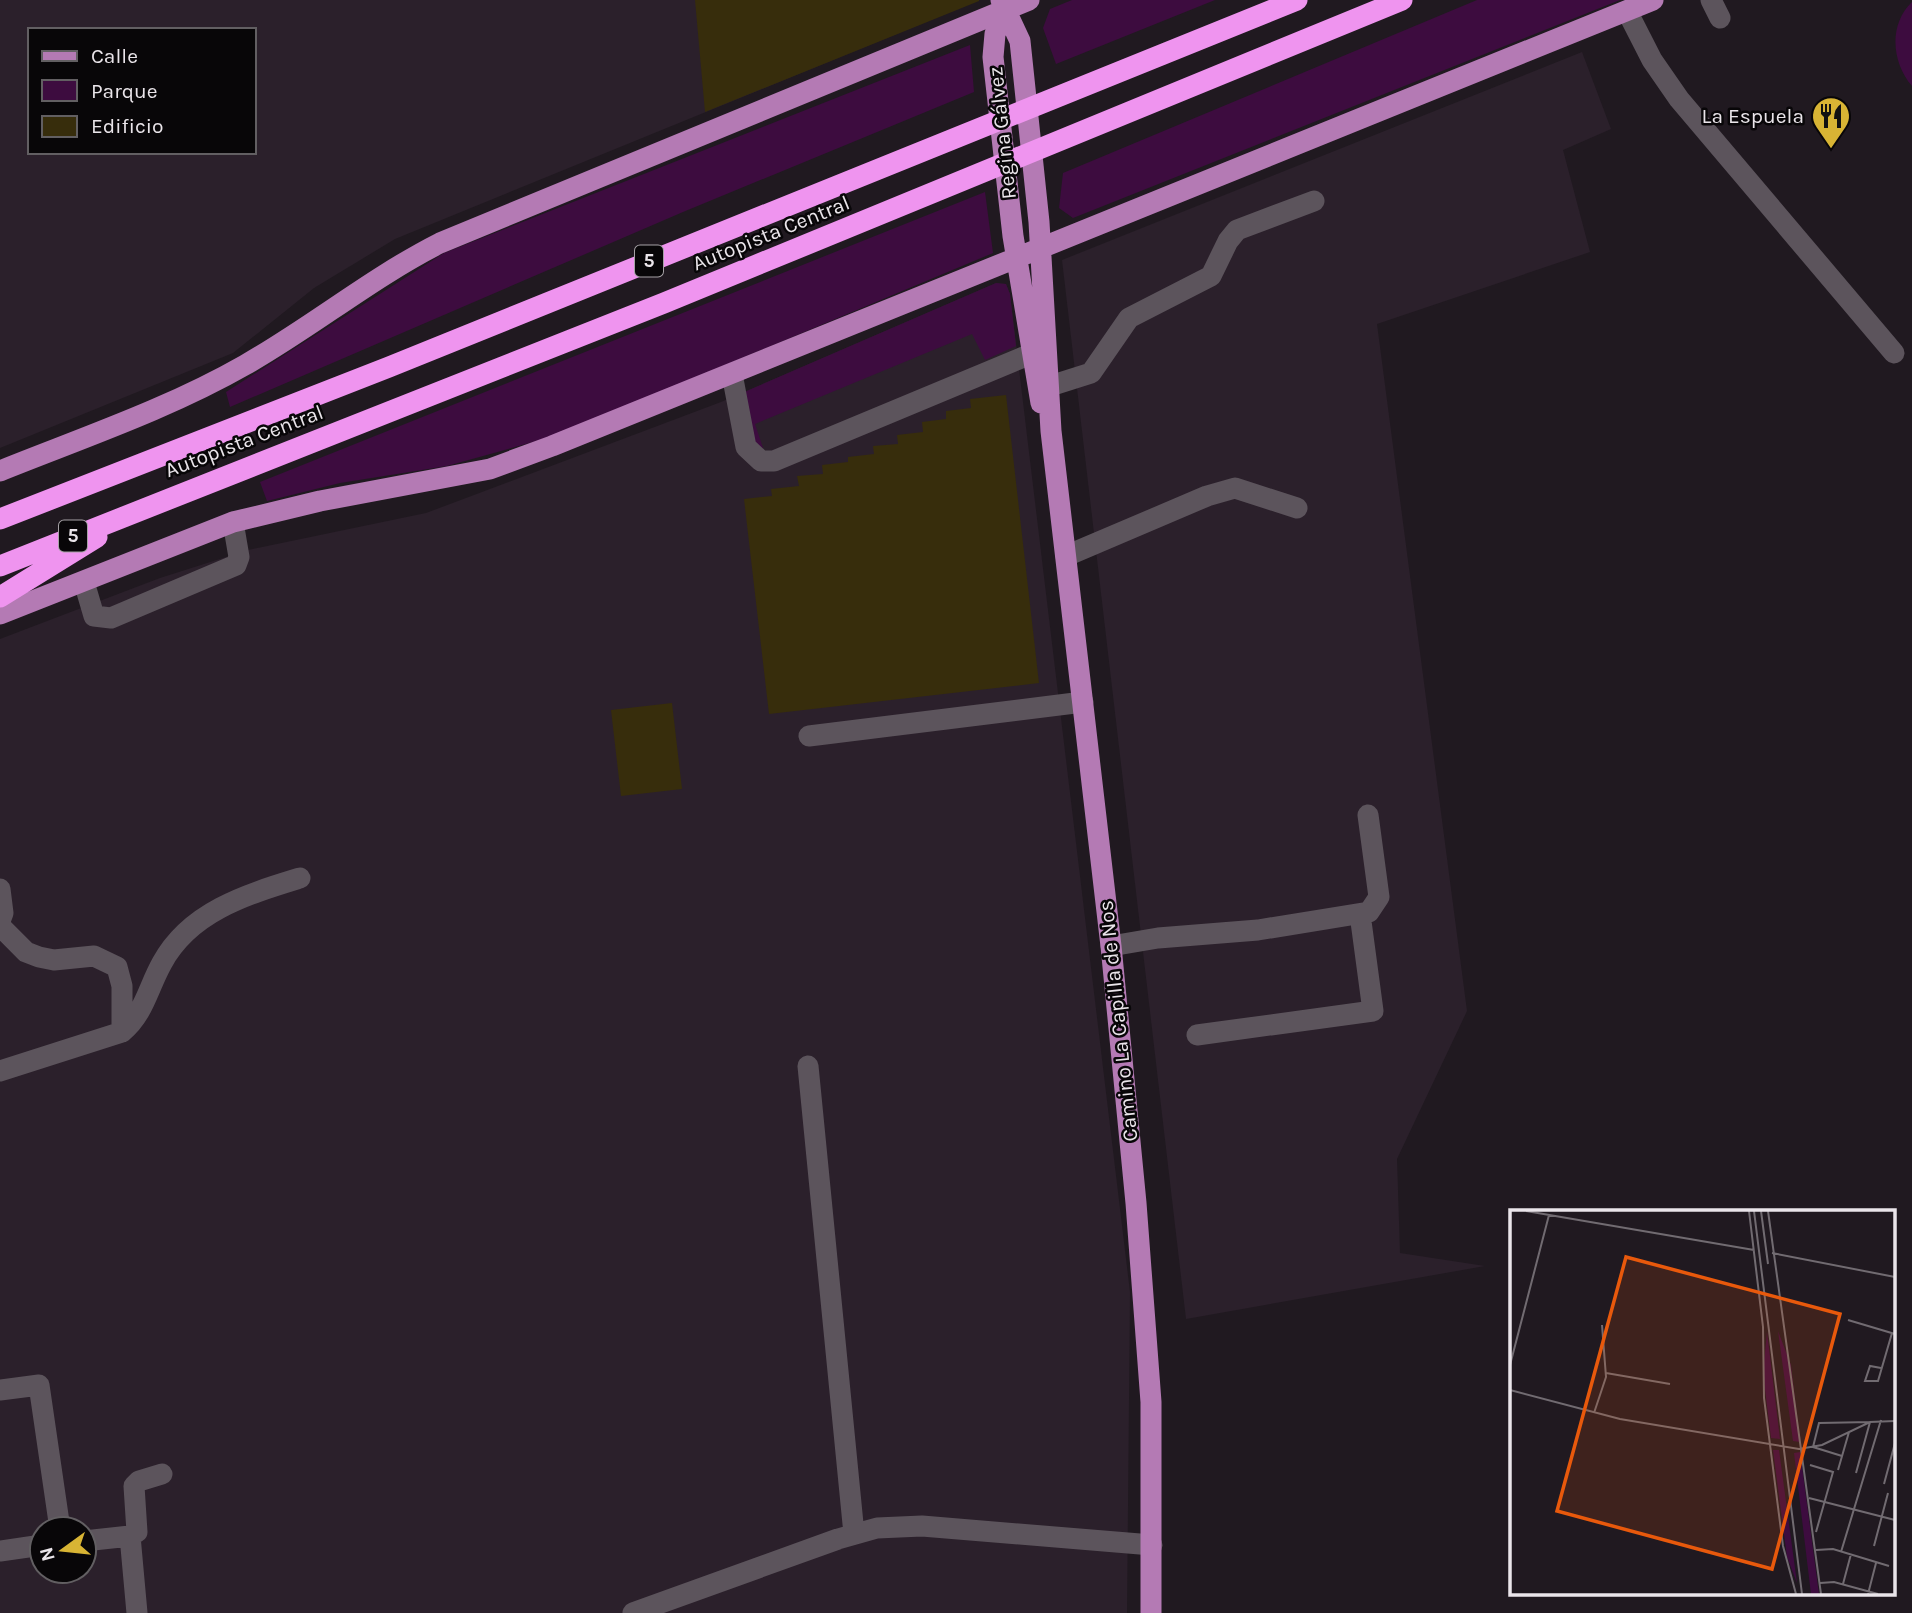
<svg xmlns="http://www.w3.org/2000/svg" width="1912" height="1613" font-family="Karla,sans-serif">
  <style>
    .built { fill: #2b202b; fill-rule: evenodd }
    .green { fill: #3d0c3f }
    .building { fill: #372d0c }
    .lines { fill: none; stroke-linecap: round; stroke-linejoin: round }
    .minor { stroke: #5c545c; stroke-width: 21 }
    .major { stroke: #b47ab4; stroke-width: 21 }
    .highway { stroke: #ef94ef; stroke-width: 21 }
    .labels { text-anchor: middle; dominant-baseline: central; stroke-width: 5; stroke-linejoin: round; paint-order: stroke }
    .shield { fill: #080608; stroke: #a6a2a6; stroke-width: 2 }
    .shield-label { font-size: 19px; font-weight: bold; fill: #eae5ea }
    .poi-label { font-size: 21px; fill: #eae5ea; stroke: #080608; text-anchor: end }
    .street-label { font-size: 21px; fill: #eae5ea; stroke: #080608 }
    .inset-road { fill: none; stroke: #716b71; stroke-width: 2 }
    .view { fill: #e8590c; fill-opacity: 0.15; stroke: #e8590c; stroke-width: 3.5 }
    .inset-edge { fill: none; stroke: #eae5ea; stroke-width: 3.5 }
  </style>
  <rect width="100%" height="100%" fill="#201920"/>
  <path class="built" d="M0 0H974L975 2 395 239 314 288 233 353 0 448ZM30 30H254V152H30Z
    M1582 52 1611 129 1563 150 1590 252 1377 324 1467 1011 1397 1159 1400 1253 1485 1266 1186 1319 1062 260Z
    M996 283 1006 284 1010 294 1130 1292 1127 1613H0V639L160 578 248 550 426 513 721 402ZM42 1529H84V1571H42Z"/>
  <path class="green" d="M1072 0H1215L1056 64 1043 28 1050 9Z
    M1477 0H1620L1073 218 1059 208 1063 173Z
    M1912 2V86C1892 63 1888 25 1912 2Z
    M970 45 974 92 683 212 230 407 226 392 444 253Z
    M985 192 993 253 558 435 447 466 340 483 267 501 260 482Z
    M996 283 1006 284 1010 294 1016 346 985 360 972 334 755 424 763 448 755 449 742 393Z"/>
  <path class="building" d="M695 0H979V1L705 112Z
    M1006 395 1039 683 769 714 744 499 772 496 771 489 799 486 797 476 823 474 822 465 848 462V457L874 454 873 446 898 444 897 435 923 432 922 422 946 419V411L971 408 970 399Z
    M672 703 682 789 621 796 611 710Z"/>
  <g class="lines">
    <path class="minor" d="M1711 0 1720 18
      M1627 11 1652 60 1679 99 1894 353
      M732 374 746 447 761 461H774L1031 354
      M1050 386 1091 373 1129 318 1211 276 1228 241 1237 230 1314 201
      M1066 556 1207 496 1235 488 1297 508
      M84 582 94 616 111 618 236 565 239 557 233 522
      M809 736 1083 702
      M0 889 3 913 0 921
      M0 926 26 952 39 957 54 960 94 956 117 967 122 986V1032
      M1111 946 1158 938 1258 930 1369 912 1379 897 1368 815
      M1197 1035 1373 1011 1360 914
      M808 1066 854 1534
      M0 1071 122 1032C144 1014 148 988 162 963 190 911 248 894 300 878
      M0 1390 39 1385 60 1529
      M130 1536 137 1613
      M84 1541 130 1536 137 1532 134 1486 139 1481 162 1474
      M0 1551 42 1545
      M633 1613 838 1539 877 1528 922 1526 1152 1545"/>
    <path class="major" d="M1001 0 1020 41 1039 222 1051 431 1111 946 1136 1203 1151 1402V1613
      M1005 10 995 34 993 57 1013 236 1041 403
      M0 471C82 438 168 409 245 365 312 327 371 278 440 243L1029 0
      M0 614 233 522 320 501 490 469 552 446 1653 0"/>
    <path class="highway" d="M0 519 389 367 1297 0
      M0 566 664 303 1402 0
      M0 597 97 537"/>
  </g>
  <defs>
    <symbol id="restaurant-pin" viewBox="-11 -11 22 30"><path d="M0 17L-7.5 6A9.5 9.5 0 1 1 7.5 6Z" fill="#d8b434" stroke="#080608"/><path d="M-5-6h1v4h1v-4h1v4h1v-4h1v5L-1.5 .5V6h-2V.5L-5-1ZM5-6V6H3V1.5H1.5Q1.5-4 5-6Z" fill="#111"/></symbol>
  </defs>
  <g fill-rule="evenodd">
    <use href="#restaurant-pin" x="1809" y="94" width="44" height="60"/>
  </g>
  <g class="labels">
    <g class="shield">
      <rect x="635" y="245.5" width="28" height="31" rx="5"/>
      <rect x="59" y="520.5" width="28" height="31" rx="5"/>
    </g>
    <g class="shield-label">
      <text x="649" y="261">5</text>
      <text x="73" y="536">5</text>
    </g>
    <g class="poi-label">
      <text x="1804" y="116">La Espuela</text>
    </g>
    <g class="street-label">
      <text transform="translate(1002 133) rotate(-96)">Regina Gálvez</text>
      <text transform="translate(771 233) rotate(-22)">Autopista Central</text>
      <text transform="translate(244 441) rotate(-21)">Autopista Central</text>
      <text transform="translate(1118 1021) rotate(-96)">Camino La Capilla de Nos</text>
    </g>
  </g>
  <g transform="translate(1510 1210)">
    <rect width="385" height="385" fill="#201920"/>
    <path d="M268 121 281 155 290 232 283 231ZM257 122 270 229 261 228 253 163ZM263 240H269L287 373 277 347ZM290 242 309 384H301L284 243Z" fill="#3d0c3f"/>
    <path class="inset-road" d="M16 1 244 40M239 1 253 117 254 188 273 336 286 384M244 1 292 384M251 1 258 54M258 1 311 384M262 43 385 67M338 110 385 124M0 155 39 5M371 158 360 156 355 171H368L382 123M96 163 160 174M0 180 110 209 289 239 312 235 360 212 385 211M84 203 96 167 92 115M332 246 303 237 309 213 360 212 346 263M300 255 323 262 306 322M328 260 339 222M374 274 385 233M299 288 385 310M364 336 378 283M306 340 323 339 379 356M331 342 371 210M310 373 324 372 368 384M333 374 341 344M358 384 366 353"/>
    <path class="view" d="M116 47 330 104 262 359 47 301Z"/>
    <rect width="385" height="385" class="inset-edge"/>
  </g>
  <rect x="28" y="28" width="228" height="126" fill="#080608" stroke="#625f62" stroke-width="2"/>
  <rect x="42" y="51" width="35" height="10" fill="#b47ab4" stroke="#625f62" stroke-width="2"/>
  <text x="91" y="63" font-size="21" fill="#eae5ea">Calle</text>
  <rect x="42" y="80" width="35" height="21" fill="#3d0c3f" stroke="#625f62" stroke-width="2"/>
  <text x="91" y="98" font-size="21" fill="#eae5ea">Parque</text>
  <rect x="42" y="116" width="35" height="21" fill="#372d0c" stroke="#625f62" stroke-width="2"/>
  <text x="91" y="133" font-size="21" fill="#eae5ea">Edificio</text>
  <g transform="translate(63 1550) rotate(255)"><circle r="33" fill="#080608" stroke="#625f62" stroke-width="2"/>
  <path d="M0-5L12 26L0 18L-12 26Z" fill="#d8b434"/>
  <text y="-10" font-size="19" font-weight="bold" text-anchor="middle" fill="#eae5ea">N</text>
  </g>
</svg>
